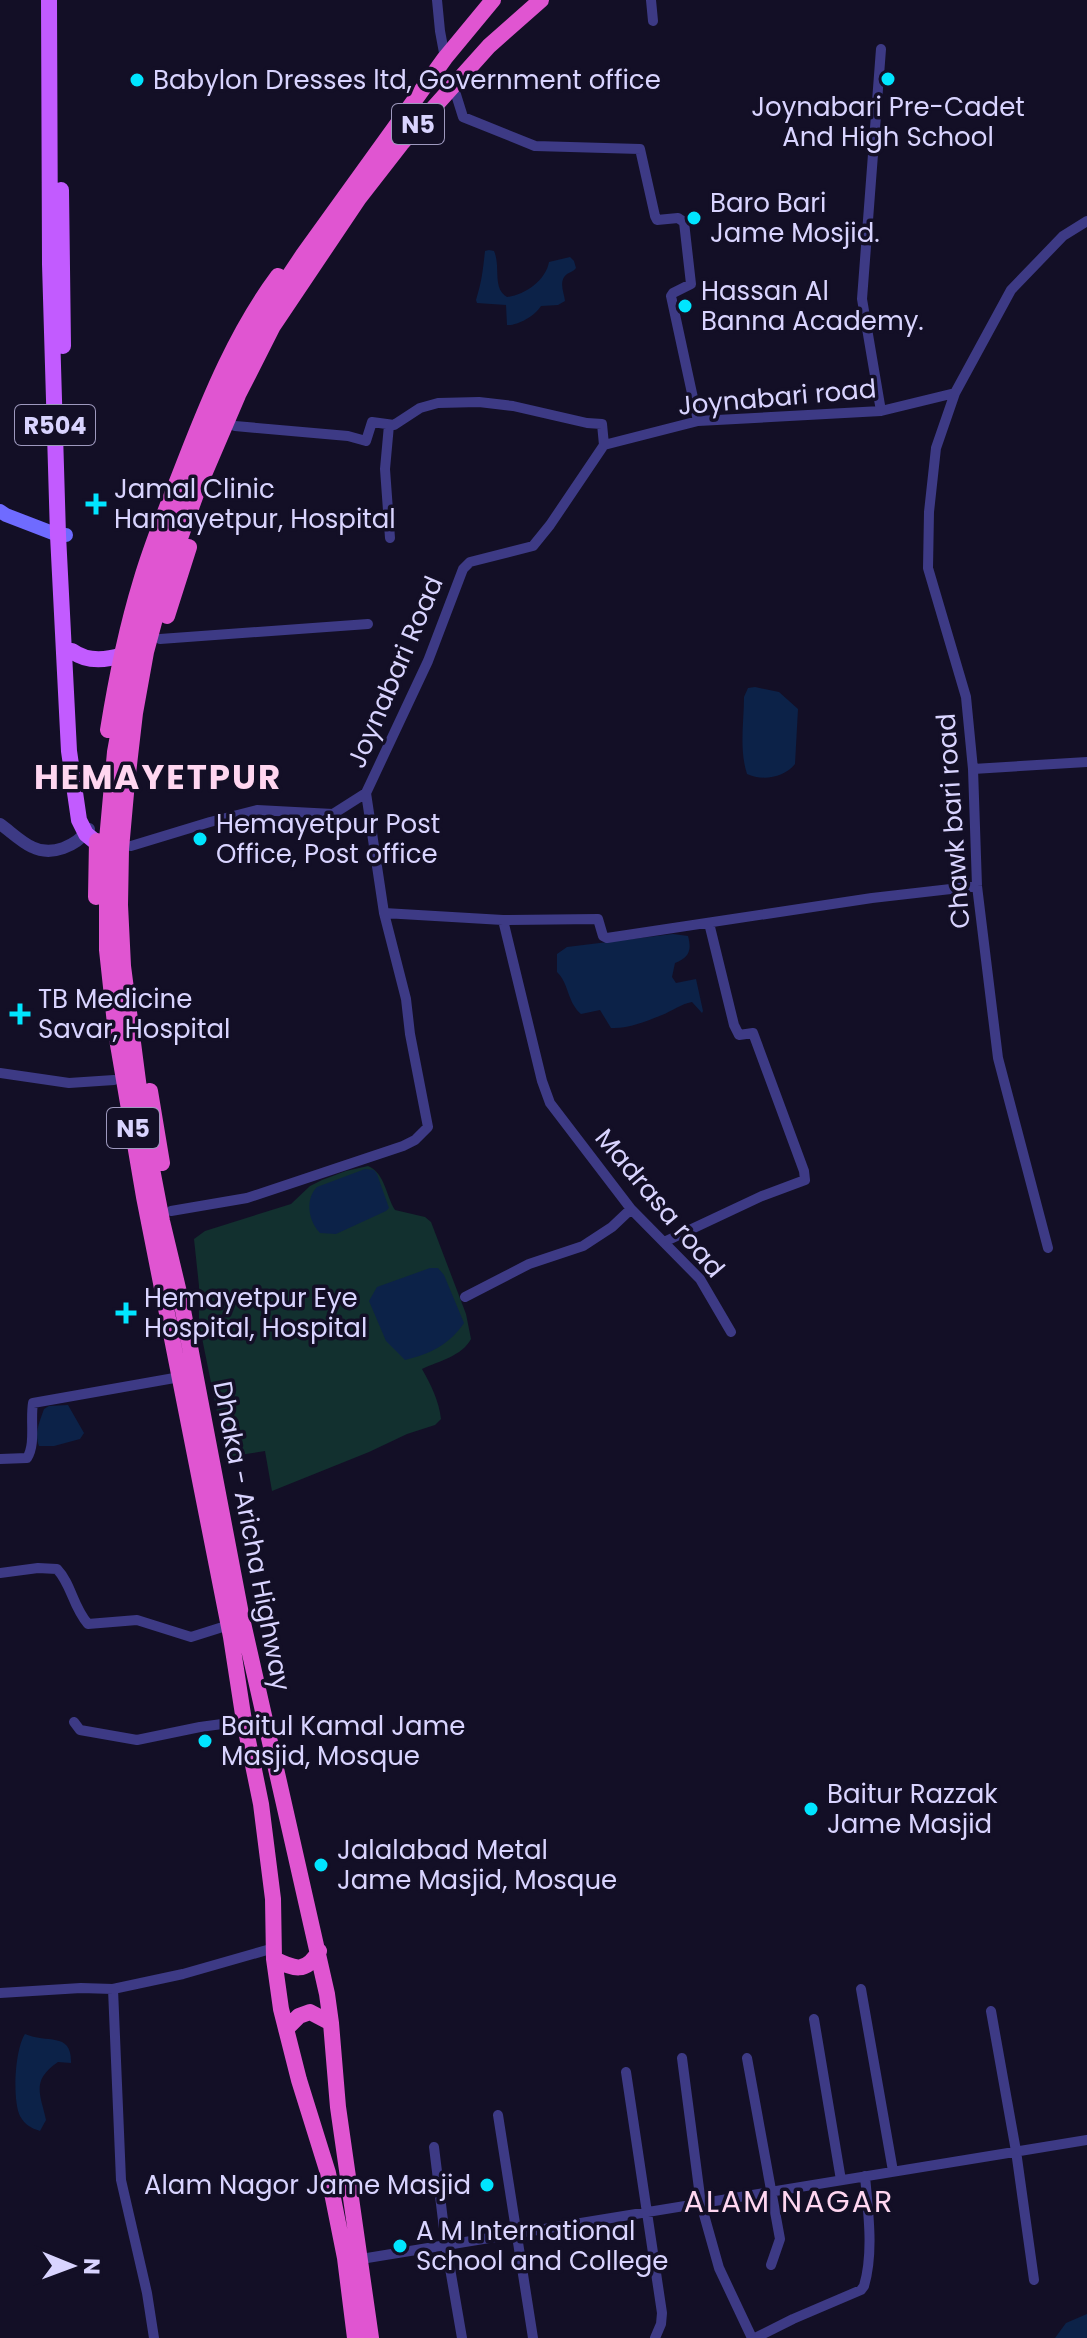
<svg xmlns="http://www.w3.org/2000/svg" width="1087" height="2338" font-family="Poppins,sans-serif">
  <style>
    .green { fill: #12302f }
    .water { fill: #0c2248 }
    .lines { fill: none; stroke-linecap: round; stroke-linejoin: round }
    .minor { stroke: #3d3a85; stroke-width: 10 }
    .tertiary { stroke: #3d3a85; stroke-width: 12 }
    .secondary { stroke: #6f6bff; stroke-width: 14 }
    .primary { stroke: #c25bff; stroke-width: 16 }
    .trunk { stroke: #e055d1; stroke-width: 16 }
    .poi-dot { fill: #00e5ff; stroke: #130f26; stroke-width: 3 }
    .labels { text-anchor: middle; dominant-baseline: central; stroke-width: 7; stroke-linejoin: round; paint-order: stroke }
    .shield { fill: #130f26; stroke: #9e99be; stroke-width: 2 }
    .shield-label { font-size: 24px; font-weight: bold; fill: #d9d4ff }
    .poi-label { font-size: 26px; fill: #d9d4ff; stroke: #130f26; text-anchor: start }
    .street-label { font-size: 26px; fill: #d9d4ff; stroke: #130f26 }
    .quarter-label { font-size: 30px; letter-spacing: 2px; fill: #ffd6f0; stroke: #130f26 }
    .district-label { font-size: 34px; font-weight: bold; letter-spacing: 2px; fill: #ffd6f0; stroke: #130f26 }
  </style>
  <rect width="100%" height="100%" fill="#130f26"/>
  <path class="green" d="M368 1166C385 1173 386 1196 395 1210L425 1217 431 1222 466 1314 471 1339C462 1356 439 1361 422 1369 431 1385 439 1401 441 1419L435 1425 407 1434 369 1452 272 1491 265 1451 226 1457 199 1323V1286L194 1239 205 1231 291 1204 310 1186 322 1180 346 1171Z"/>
  <path class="water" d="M489 250 494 251C501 267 492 288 507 297 525 295 546 280 549 262L570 257 574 261 576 268C574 271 570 272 567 274 558 281 564 292 565 301L558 305 541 306C535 316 517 326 507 325L506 305 477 303 476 300C482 281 483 269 485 251Z
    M755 687 779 692 798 709 795 764C784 778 762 781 747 774 739 749 744 722 744 697L748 688Z
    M673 934 688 936C692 951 689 957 675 963L672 977 676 983 696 979 703 1011 702 1013 692 1002C681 1004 672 1011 662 1015 647 1021 628 1029 611 1028L600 1010 581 1014C567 1002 569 983 557 972V954L567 947Z
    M365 1169 374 1170 377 1174 389 1208 386 1211 336 1234 320 1233C308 1221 305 1199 317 1187Z
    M430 1268H438L444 1275 464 1323C449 1345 430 1354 405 1360L386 1341 369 1301 377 1287Z
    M68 1405 84 1433 80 1439 54 1446H39C34 1433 40 1421 44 1409L49 1406Z
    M25 2034C47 2044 72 2031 71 2063L58 2062C30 2081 41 2095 46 2120L40 2131C31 2128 25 2125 20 2116 12 2099 15 2049 25 2034Z
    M1087 2314V2338H1055L1066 2323Z"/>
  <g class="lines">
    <path class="minor" d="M437 0 440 31 445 58
      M651 0 653 21
      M881 49 862 299 881 411
      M453 85 463 117 535 146 640 149 655 216 657 220 678 218 684 222 691 284 673 293 671 296 698 421
      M389 425 385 469 390 538
      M235 426 348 436 366 441 372 422 394 425 420 408 438 403 479 402 513 406 587 423 602 424 604 445
      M604 445 698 421 881 411 955 393
      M160 639 368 624
      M973 769 1087 762
      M131 846 210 822 257 810 333 814 366 793 428 661 463 569 470 562 533 546 550 525 604 445
      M384 913 503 920 598 919 603 936 607 938 872 898 977 886
      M503 920 542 1081 550 1103 631 1209 700 1279 731 1332
      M0 1073 69 1083 114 1080
      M171 1211 247 1198 403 1146 415 1140 428 1127 410 1034 406 999 384 913 366 793
      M664 1242 762 1196 805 1180 804 1171 753 1033 739 1035 734 1025 709 923
      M1048 1248 998 1058 977 886 973 769 966 697 928 568 929 512 936 448 955 393 1011 290 1063 236 1087 221
      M465 1297 529 1264 583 1246 612 1227 631 1209
      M0 1459 27 1458C36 1444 30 1421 33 1403L180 1377
      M0 1573 38 1568 57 1569C72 1585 72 1605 88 1624L137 1620 191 1637 229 1625
      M74 1722 80 1730 137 1740 200 1727 244 1721
      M113 1989 121 2180 147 2293 154 2338
      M861 1989 893 2171
      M0 1993 81 1988 113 1989 183 1974 274 1948
      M991 2011 1016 2151 1034 2280
      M814 2019 841 2180
      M682 2058 701 2204 719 2268 752 2338
      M747 2058 780 2239 771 2265
      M626 2072 662 2313 661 2324 655 2338
      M498 2115 533 2338
      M434 2147 446 2245 462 2338
      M361 2259 1087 2140
      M755 2338 793 2319 861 2290 864 2286C874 2252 868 2211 865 2176"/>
    <path class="tertiary" d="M0 824C10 831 21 842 32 847 52 857 76 846 89 829"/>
    <path class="secondary" d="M0 511 6 515 58 535H66"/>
    <path class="primary" d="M49 0 50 264 58 535 69 751 79 820 86 834 97 843
      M61 190 63 346
      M72 651C87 662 104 661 122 655"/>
    <path class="trunk" d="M167 616 189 547
      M108 730C116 680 126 630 141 581 153 540 170 500 185 461 210 397 237 331 278 276
      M96 897 97 841
      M150 1091 162 1163
      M274 1959C294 1969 306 1974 319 1951
      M286 2029 299 2016 310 2012 331 2023
      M355 2338 345 2258 328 2173 299 2080 281 2009 274 1959 273 1899 261 1804 244 1721 231 1637 144 1197 116 1033 107 950V840L115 752 132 659 159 563 200 454 239 363 279 291 303 255 445 58 493 0
      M371 2338 338 2107 331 2023 327 1994 241 1614 182 1305 162 1221 144 1127 123 966 120 905 121 849 127 782 135 713 146 652 167 574 199 486 238 395 273 326 359 198 401 144 489 46 541 0"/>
  </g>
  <g class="poi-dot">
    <circle cx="888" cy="79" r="8"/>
    <circle cx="137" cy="80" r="8"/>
    <circle cx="694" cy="218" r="8"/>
    <circle cx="685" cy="306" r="8"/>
    <path d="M92 492h8v8h8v8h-8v8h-8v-8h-8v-8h8z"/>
    <circle cx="200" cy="839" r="8"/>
    <path d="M16 1002h8v8h8v8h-8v8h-8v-8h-8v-8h8z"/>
    <path d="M122 1301h8v8h8v8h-8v8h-8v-8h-8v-8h8z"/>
    <circle cx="205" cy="1741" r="8"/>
    <circle cx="811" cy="1809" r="8"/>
    <circle cx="321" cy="1865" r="8"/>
    <circle cx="487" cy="2185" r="8"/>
    <circle cx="400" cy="2246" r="8"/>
  </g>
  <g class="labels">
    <g class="shield">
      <rect x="392" y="104" width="52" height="40" rx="6"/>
      <rect x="15" y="405" width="80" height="40" rx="6"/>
      <rect x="107" y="1108" width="52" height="40" rx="6"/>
    </g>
    <g class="shield-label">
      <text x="418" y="124">N5</text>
      <text x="55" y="425">R504</text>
      <text x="133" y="1128">N5</text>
    </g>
    <g class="poi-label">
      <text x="153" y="80">Babylon Dresses ltd, Government office</text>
      <text x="888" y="107" text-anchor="middle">Joynabari Pre-Cadet<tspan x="888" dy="30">And High School</tspan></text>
      <text x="710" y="203">Baro Bari<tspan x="710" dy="30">Jame Mosjid.</tspan></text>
      <text x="701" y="291">Hassan Al<tspan x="701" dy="30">Banna Academy.</tspan></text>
      <text x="114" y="489">Jamal Clinic<tspan x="114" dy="30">Hamayetpur, Hospital</tspan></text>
      <text x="216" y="824">Hemayetpur Post<tspan x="216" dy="30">Office, Post office</tspan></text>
      <text x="38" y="999">TB Medicine<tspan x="38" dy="30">Savar, Hospital</tspan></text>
      <text x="144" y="1298">Hemayetpur Eye<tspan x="144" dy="30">Hospital, Hospital</tspan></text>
      <text x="221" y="1726">Baitul Kamal Jame<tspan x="221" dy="30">Masjid, Mosque</tspan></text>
      <text x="827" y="1794">Baitur Razzak<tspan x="827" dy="30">Jame Masjid</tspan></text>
      <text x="337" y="1850">Jalalabad Metal<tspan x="337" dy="30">Jame Masjid, Mosque</tspan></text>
      <text x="471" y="2185" text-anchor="end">Alam Nagor Jame Masjid</text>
      <text x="416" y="2231">A M International<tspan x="416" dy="30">School and College</tspan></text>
    </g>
    <g class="street-label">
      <text transform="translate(777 397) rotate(-5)">Joynabari road</text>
      <text transform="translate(395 672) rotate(-67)">Joynabari Road</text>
      <text transform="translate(953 821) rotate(-94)">Chawk bari road</text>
      <text transform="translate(660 1203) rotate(50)">Madrasa road</text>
      <text transform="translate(252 1536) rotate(79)">Dhaka - Aricha Highway</text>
    </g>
    <g class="quarter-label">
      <text x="789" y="2201">ALAM NAGAR</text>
    </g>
    <g class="district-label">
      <text x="158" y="777">HEMAYETPUR</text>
    </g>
  </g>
  <g transform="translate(72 2266) rotate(91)" stroke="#130f26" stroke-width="6" paint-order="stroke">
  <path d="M0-6L14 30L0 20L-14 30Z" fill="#d9d4ff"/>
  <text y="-12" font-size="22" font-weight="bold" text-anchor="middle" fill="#d9d4ff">N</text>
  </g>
</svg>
